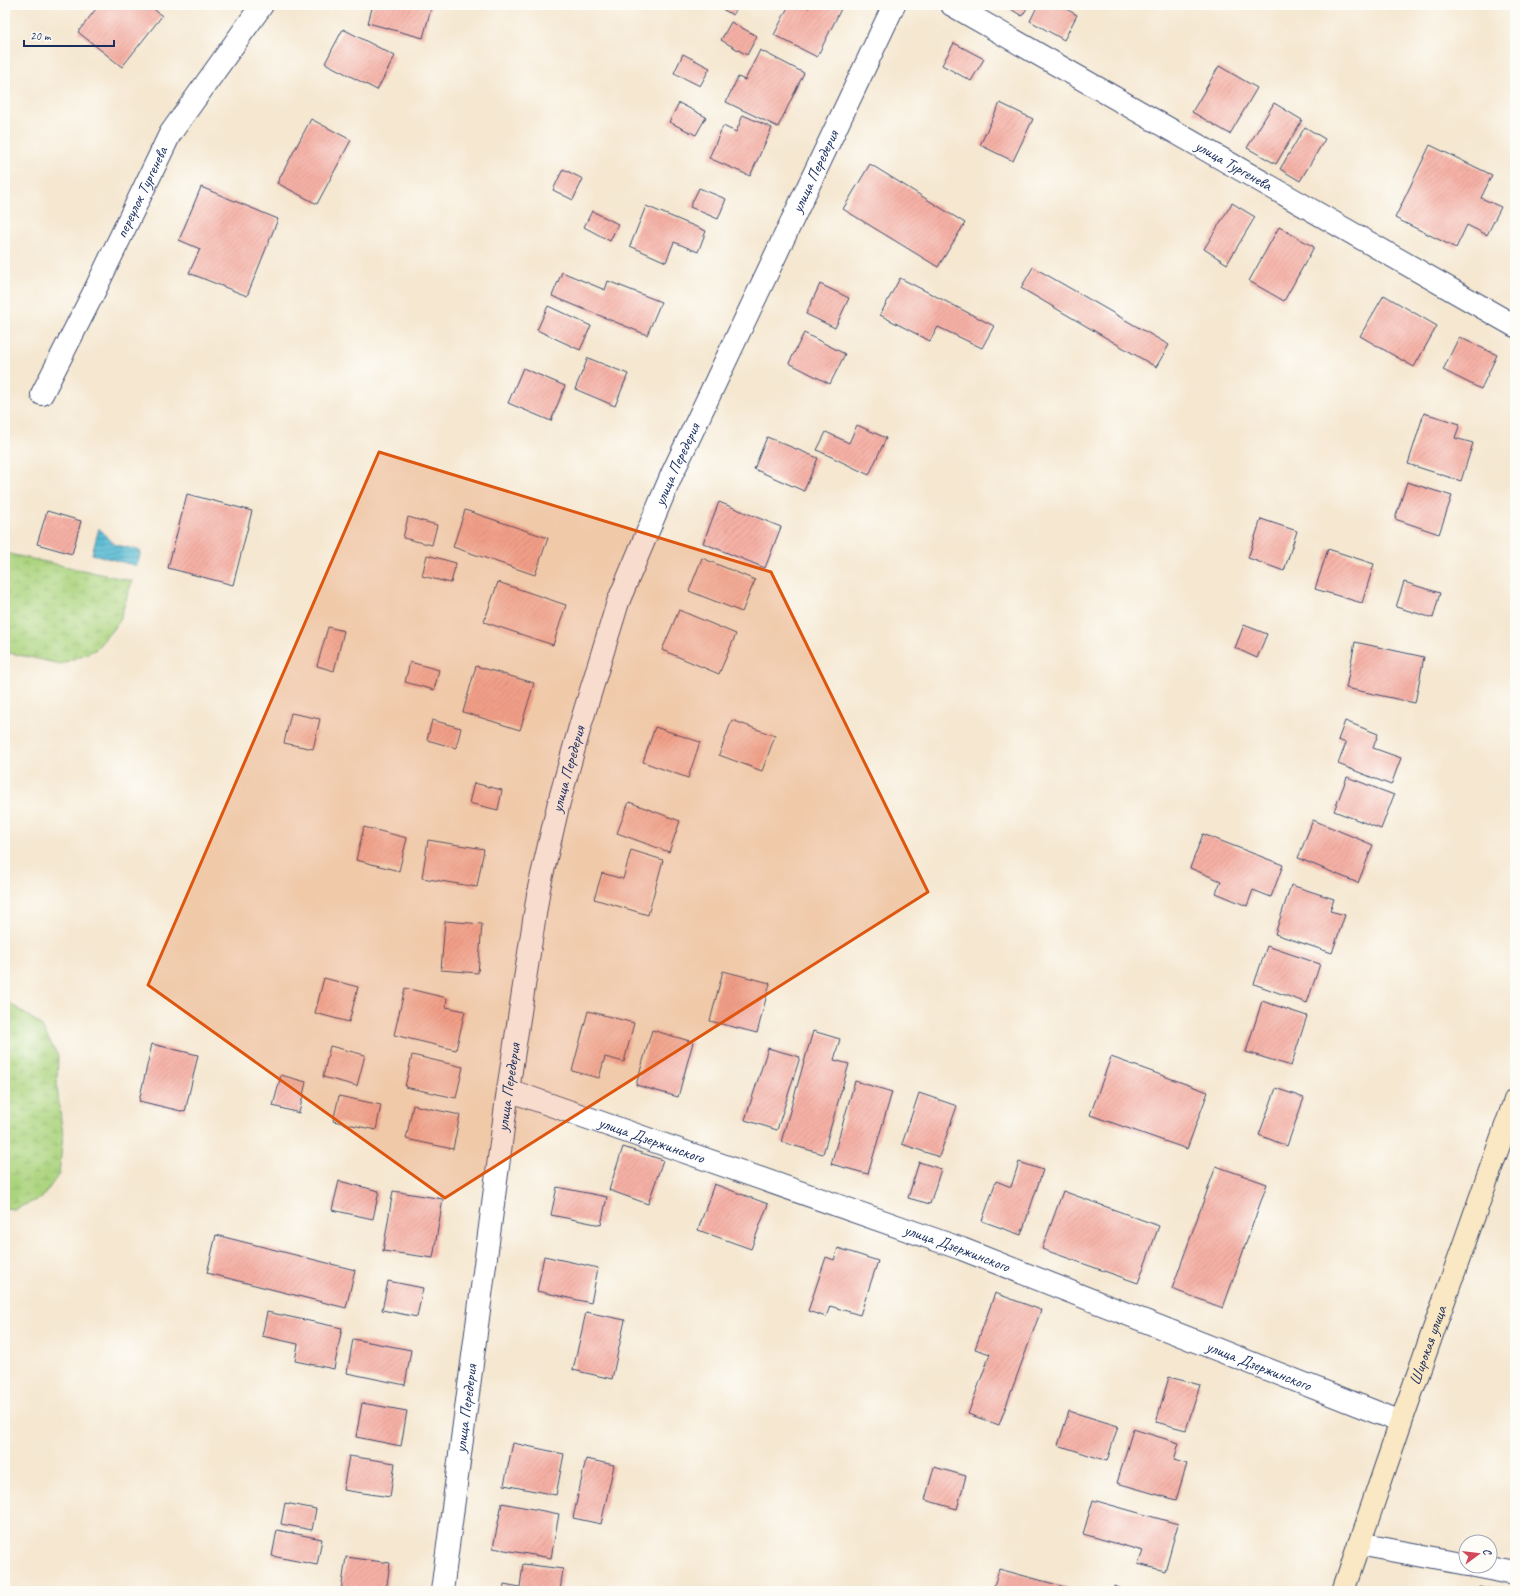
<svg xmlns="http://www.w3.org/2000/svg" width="1520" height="1596" font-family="Caveat,sans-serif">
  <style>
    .wetland { fill: url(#wetland-marsh); stroke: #64826e }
    .water { fill: url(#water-rules); stroke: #387498 }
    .building { fill: url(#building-hatch) }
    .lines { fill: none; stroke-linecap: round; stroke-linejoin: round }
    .street-casing { stroke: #3c4b6f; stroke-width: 24 }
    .secondary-casing { stroke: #3c4b6f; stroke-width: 24 }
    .street { stroke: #fff; stroke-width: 22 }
    .secondary { stroke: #fae7c3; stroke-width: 22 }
    .marked { fill: #de5710; fill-opacity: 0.2; stroke: #de5710; stroke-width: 3; stroke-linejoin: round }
    .labels { text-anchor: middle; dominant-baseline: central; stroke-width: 3.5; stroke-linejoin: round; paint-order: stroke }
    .street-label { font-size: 16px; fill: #1b2f5e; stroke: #fdfcf7 }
  </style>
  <defs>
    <pattern id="wetland-marsh" width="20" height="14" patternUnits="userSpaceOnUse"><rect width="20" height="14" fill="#acd47e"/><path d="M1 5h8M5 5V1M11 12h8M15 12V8" fill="none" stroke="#93b66f"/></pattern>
    <pattern id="water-rules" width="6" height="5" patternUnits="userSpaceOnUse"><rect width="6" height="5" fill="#55bad3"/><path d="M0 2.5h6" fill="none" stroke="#4698ae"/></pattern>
    <pattern id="building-hatch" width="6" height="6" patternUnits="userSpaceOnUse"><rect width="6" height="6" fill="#f6b0a5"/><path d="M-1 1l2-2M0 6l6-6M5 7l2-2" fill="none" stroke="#d29890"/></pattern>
  </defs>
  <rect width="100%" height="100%" fill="#fdfcf7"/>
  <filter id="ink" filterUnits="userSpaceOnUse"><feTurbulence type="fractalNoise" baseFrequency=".025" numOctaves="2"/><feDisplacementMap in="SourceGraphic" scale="8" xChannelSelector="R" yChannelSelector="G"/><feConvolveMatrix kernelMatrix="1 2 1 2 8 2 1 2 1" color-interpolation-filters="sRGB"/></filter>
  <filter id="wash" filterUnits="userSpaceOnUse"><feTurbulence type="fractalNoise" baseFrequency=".012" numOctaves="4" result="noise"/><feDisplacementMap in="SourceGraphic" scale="16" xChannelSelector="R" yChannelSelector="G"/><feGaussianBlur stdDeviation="0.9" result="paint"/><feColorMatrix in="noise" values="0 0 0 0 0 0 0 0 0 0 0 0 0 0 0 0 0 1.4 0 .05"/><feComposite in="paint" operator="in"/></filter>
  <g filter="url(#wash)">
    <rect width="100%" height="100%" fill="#f5e7d0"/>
    <path class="wetland" d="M5 553 132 581 119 622 95 650 61 664 5 652Z
      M5 1000 40 1024 58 1056 57 1087 63 1136 59 1174 42 1198 14 1209 5 1208Z"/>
    <path class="water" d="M99 528 114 544 141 551 137 566 92 554Z"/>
    <g id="blocks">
      <path class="building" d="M99 5H149L162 16 122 67 78 32Z
        M373 5H432L423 38 368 23Z
        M715 5H739L733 15Z
        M789 5H803L809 8 810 5H843L817 57 774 35Z
        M1004 5H1029L1022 16Z
        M1038 5H1059L1077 15 1064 40 1030 21Z
        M731 22 757 36 747 55 721 40Z
        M343 29 395 56 377 90 325 63Z
        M954 43 984 59 971 81 942 65Z
        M760 50 804 73 778 127 726 102 738 77 745 80Z
        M683 54 710 68 700 86 674 73Z
        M1219 66 1257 88 1230 134 1192 112Z
        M679 103 706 117 696 135 669 122Z
        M1000 103 1033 119 1013 161 980 145Z
        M1274 103 1302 120 1276 164 1247 148Z
        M743 115 772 128 750 176 709 158 723 126 736 132Z
        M311 119 351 140 317 204 277 183Z
        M1305 127 1325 139 1300 181 1280 169Z
        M1430 145 1492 175 1481 198 1501 207 1487 235 1467 225 1456 248 1395 218Z
        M870 164 965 223 938 267 843 209Z
        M563 169 583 179 573 200 553 190Z
        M201 187 278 219 247 296 189 273 200 249 179 240Z
        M699 188 726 199 718 219 690 207Z
        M1232 203 1255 217 1227 264 1204 249Z
        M646 206 706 231 698 252 674 242 666 262 630 246Z
        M592 211 618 224 610 241 584 227Z
        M1279 227 1314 247 1284 301 1249 281Z
        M1033 267 1169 345 1156 367 1021 288Z
        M562 272 605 290 608 281 661 302 647 335 552 296Z
        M900 278 994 326 982 348 938 327 930 341 880 315Z
        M820 284 849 298 835 328 806 314Z
        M1384 295 1437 326 1414 367 1360 336Z
        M548 306 591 326 580 350 537 330Z
        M804 333 845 354 830 384 789 363Z
        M1459 337 1497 355 1481 389 1443 370Z
        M588 358 628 374 615 406 575 389Z
        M523 368 565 386 551 421 508 403Z
        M1424 413 1460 424 1455 438 1473 443 1461 481 1408 464Z
        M857 425 886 438 869 475 817 450 826 432 849 443Z
        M767 437 818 458 804 491 754 469Z
        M1407 482 1452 496 1439 534 1395 519Z
        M187 494 252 511 233 585 168 568Z
        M719 502 781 527 765 568 703 543Z
        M465 510 548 538 535 575 453 547Z
        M47 511 81 521 72 554 37 544Z
        M408 517 437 525 432 545 403 538Z
        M1261 519 1297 531 1284 571 1248 558Z
        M1328 549 1374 564 1362 603 1315 589Z
        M427 555 456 563 451 583 422 576Z
        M702 558 755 580 742 612 689 591Z
        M498 582 566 605 553 645 484 622Z
        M1404 582 1440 593 1433 618 1396 607Z
        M679 610 736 634 719 674 662 650Z
        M1244 625 1267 634 1257 658 1235 648Z
        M328 627 344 631 334 671 317 666Z
        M1355 642 1424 657 1415 703 1346 688Z
        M410 662 439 670 434 690 405 682Z
        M476 666 534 683 520 730 463 712Z
        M291 713 320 719 313 749 284 743Z
        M432 720 461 728 456 748 427 740Z
        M732 720 775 736 762 771 719 755Z
        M1345 721 1378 734 1373 748 1401 758 1391 785 1338 764 1346 743 1338 740Z
        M655 727 700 742 688 778 643 762Z
        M1347 777 1394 795 1381 829 1334 811Z
        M474 783 502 790 498 810 469 803Z
        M629 802 680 821 669 852 617 833Z
        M1313 820 1373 845 1358 883 1298 858Z
        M364 827 407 838 399 871 356 860Z
        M1203 834 1283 865 1271 897 1253 890 1247 906 1216 893 1221 881 1190 868Z
        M428 840 484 849 477 887 422 878Z
        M631 850 663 860 648 915 594 899 602 873 623 879Z
        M1291 885 1334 899 1330 911 1345 915 1332 953 1275 934Z
        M445 921 482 924 478 973 441 970Z
        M1267 946 1320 964 1307 1003 1254 984Z
        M723 971 770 983 757 1033 710 1021Z
        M324 978 358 987 349 1022 315 1013Z
        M405 988 447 998 446 1007 465 1011 456 1050 394 1035Z
        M1262 1001 1307 1016 1291 1066 1246 1052Z
        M588 1011 634 1023 624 1062 605 1057 599 1078 572 1071Z
        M652 1030 693 1042 678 1097 636 1085Z
        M813 1031 840 1039 834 1060 849 1064 823 1154 781 1142Z
        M152 1044 198 1055 185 1112 139 1101Z
        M330 1046 365 1055 357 1086 323 1077Z
        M768 1048 800 1057 777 1130 745 1120Z
        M412 1055 463 1067 456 1098 405 1087Z
        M1111 1057 1208 1092 1187 1149 1090 1115Z
        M281 1075 306 1082 299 1113 273 1106Z
        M855 1081 892 1092 868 1174 831 1164Z
        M1276 1088 1304 1098 1287 1146 1259 1135Z
        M919 1093 957 1106 939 1157 902 1144Z
        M339 1096 381 1105 376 1130 333 1121Z
        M413 1105 460 1115 453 1149 406 1139Z
        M623 1147 663 1160 648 1204 609 1190Z
        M919 1162 941 1169 930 1204 908 1198Z
        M1019 1162 1043 1170 1021 1235 982 1221 996 1181 1011 1187Z
        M1216 1166 1267 1184 1223 1308 1172 1289Z
        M339 1181 379 1191 373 1219 332 1210Z
        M714 1184 768 1204 751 1249 698 1230Z
        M557 1187 607 1197 601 1225 551 1215Z
        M393 1191 443 1199 433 1258 383 1251Z
        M1063 1191 1159 1226 1138 1283 1042 1249Z
        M216 1235 355 1270 346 1308 207 1273Z
        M838 1248 878 1261 860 1315 830 1306 826 1317 808 1311 826 1257 834 1260Z
        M544 1256 598 1268 591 1303 537 1291Z
        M388 1281 423 1288 417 1317 382 1310Z
        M995 1293 1041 1310 999 1425 968 1414 990 1354 975 1349Z
        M267 1312 342 1328 334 1369 295 1361 298 1344 262 1336Z
        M586 1312 625 1320 612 1379 573 1370Z
        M353 1339 411 1350 405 1385 347 1373Z
        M1169 1377 1200 1385 1186 1430 1156 1422Z
        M362 1403 407 1411 401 1446 356 1437Z
        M1069 1411 1118 1426 1107 1461 1058 1445Z
        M1133 1429 1179 1443 1174 1460 1187 1464 1176 1500 1117 1483Z
        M513 1443 564 1454 556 1495 504 1485Z
        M349 1456 395 1463 390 1497 343 1490Z
        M586 1459 614 1465 601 1524 573 1518Z
        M934 1467 966 1476 957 1509 925 1500Z
        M1093 1500 1178 1524 1165 1571 1138 1564 1143 1551 1083 1534Z
        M285 1503 316 1509 312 1530 281 1524Z
        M502 1503 559 1514 551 1558 493 1548Z
        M277 1530 322 1539 317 1565 272 1556Z
        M346 1557 390 1563 386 1591H341Z
        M523 1564 563 1569 560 1591H503L504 1584 520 1587Z
        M999 1569 1080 1591H993Z
        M1114 1586 1129 1591H1113Z
        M1479 1586 1497 1590V1591H1477Z"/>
    </g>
  </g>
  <g filter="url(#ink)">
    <use href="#blocks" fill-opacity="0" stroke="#3c4b6f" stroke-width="1"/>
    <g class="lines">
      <defs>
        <g id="street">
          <path id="s1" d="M952 5 1515 326"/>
          <path id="s2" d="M42 394 94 292 170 134 262 5"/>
          <path id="s3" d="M508 1090 962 1249 1401 1422"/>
          <path d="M1359 1544 1466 1564"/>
          <path d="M1474 1566 1515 1574"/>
          <path id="s4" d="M442 1591 508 1090 539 888 559 802 581 723 618 602 672 474 894 5"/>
        </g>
        <g id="secondary">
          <path id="s5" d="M1343 1591 1401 1422 1515 1100"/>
        </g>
      </defs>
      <use href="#street" class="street-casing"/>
      <use href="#secondary" class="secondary-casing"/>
      <use href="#street" class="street"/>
      <use href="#secondary" class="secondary"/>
    </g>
  </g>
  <path class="marked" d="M379 452 771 572 928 892 445 1198 148 985Z"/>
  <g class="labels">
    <g class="street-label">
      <text stroke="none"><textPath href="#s1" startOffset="324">улица Тургенева</textPath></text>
      <text stroke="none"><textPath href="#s4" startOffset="1480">улица Передерия</textPath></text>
      <text stroke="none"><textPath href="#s2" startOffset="225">переулок Тургенева</textPath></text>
      <text stroke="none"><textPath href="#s4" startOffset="1156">улица Передерия</textPath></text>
      <text stroke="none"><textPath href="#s4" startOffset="832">улица Передерия</textPath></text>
      <text stroke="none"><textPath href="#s4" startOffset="508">улица Передерия</textPath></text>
      <text stroke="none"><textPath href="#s3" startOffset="152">улица Дзержинского</textPath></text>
      <text stroke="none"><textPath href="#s3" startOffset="476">улица Дзержинского</textPath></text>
      <text stroke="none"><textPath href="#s5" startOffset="260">Широкая улица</textPath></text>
      <text stroke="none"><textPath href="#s3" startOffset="800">улица Дзержинского</textPath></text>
      <text stroke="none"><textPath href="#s4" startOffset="184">улица Передерия</textPath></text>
    </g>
  </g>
  <rect width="1520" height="1596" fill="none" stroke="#fdfcf7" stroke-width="20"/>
  <g transform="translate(1478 1554) rotate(75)"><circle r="19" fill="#fdfcf7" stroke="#a3aaba"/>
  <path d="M0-3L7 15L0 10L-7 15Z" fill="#d1495b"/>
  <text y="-6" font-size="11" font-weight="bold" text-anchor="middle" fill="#1b2f5e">С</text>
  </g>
  <path d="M24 40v6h90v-6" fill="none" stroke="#1b2f5e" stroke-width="2"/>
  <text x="30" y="40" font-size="12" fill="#1b2f5e" stroke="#fdfcf7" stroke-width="3" paint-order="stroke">20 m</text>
</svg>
